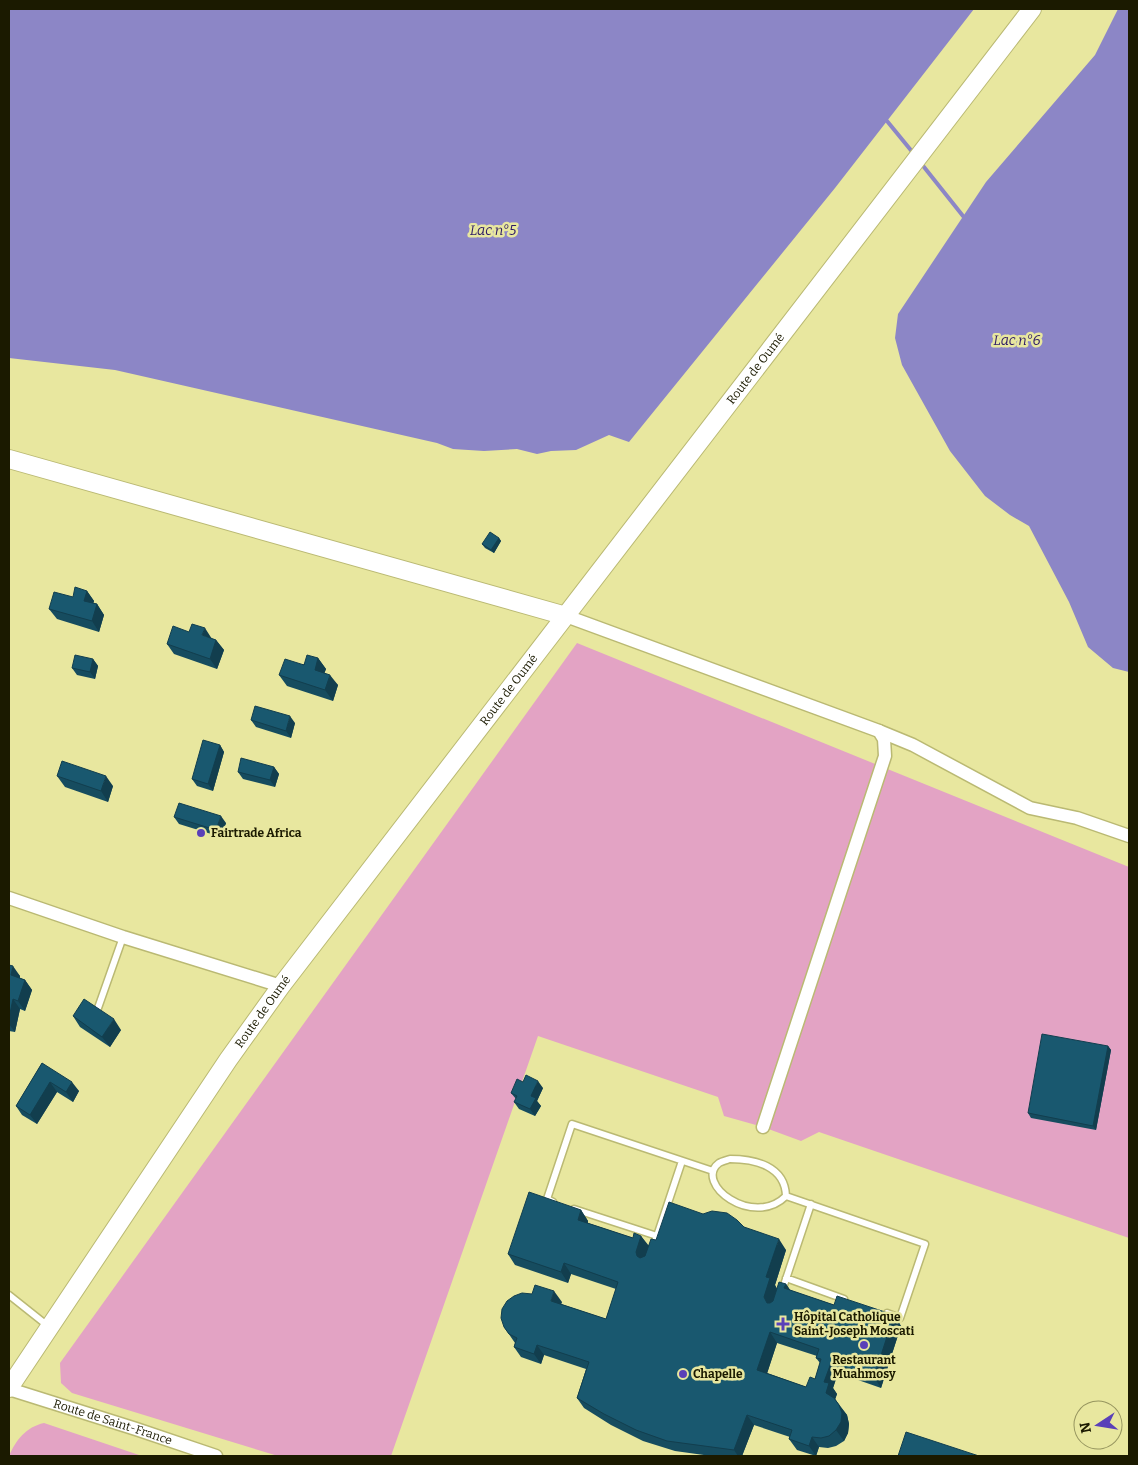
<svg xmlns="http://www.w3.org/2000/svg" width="1138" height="1465" font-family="Bitter,serif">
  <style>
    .green { fill: #e3a3c4 }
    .water { fill: #8c86c6 }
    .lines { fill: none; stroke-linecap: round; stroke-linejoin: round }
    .stream { stroke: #8c86c6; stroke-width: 4 }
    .lane-casing { stroke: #bab973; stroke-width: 9 }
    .street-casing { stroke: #bab973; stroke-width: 15 }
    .secondary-casing { stroke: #bab973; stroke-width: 20 }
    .lane { stroke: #fff; stroke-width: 6 }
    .street { stroke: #fff; stroke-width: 12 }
    .secondary { stroke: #fff; stroke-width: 18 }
    .wall { fill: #164c5f; fill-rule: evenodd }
    .shaded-wall { fill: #123e4e }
    .building { fill: #19586f; stroke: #123e4e; fill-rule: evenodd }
    .poi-dot { fill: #5a40b8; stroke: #e8e79f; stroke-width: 2 }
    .labels { text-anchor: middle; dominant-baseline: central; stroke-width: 5; stroke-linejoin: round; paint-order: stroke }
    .street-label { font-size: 12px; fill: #1b1a00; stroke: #e8e79f }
    .poi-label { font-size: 12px; font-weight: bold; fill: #1b1a00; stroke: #e8e79f; text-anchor: start }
    .water-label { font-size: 14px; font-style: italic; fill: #2d1a66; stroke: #e8e79f }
  </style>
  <rect width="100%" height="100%" fill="#e8e79f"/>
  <path class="green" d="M577 643 1129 867V1238L819 1132 801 1141 763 1127 724 1116 718 1097 538 1036 391 1456H278L72 1393 61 1383 60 1363Z
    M44 1423 142 1456H9C16 1440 26 1427 44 1423Z"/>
  <path class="water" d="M9 9H974L835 188 629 442 609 435 576 450 551 451 537 454 517 449 484 451 453 449 437 443 115 370 9 358Z
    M1118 9H1129V672L1113 668 1088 647 1069 602 1029 526 1010 515 985 496 950 451 902 365 895 338 898 314 986 182 1095 55Z"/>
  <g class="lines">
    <path class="stream" d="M887 121 914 154
      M920 162 963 216"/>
    <defs>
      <path id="lane" d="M98 1008 123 937
        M730 1159C755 1159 785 1166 786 1196 753 1229 693 1183 719 1163 722 1161 727 1160 730 1159Z
        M786 1196 925 1244 900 1318 887 1313
        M553 1202 547 1199 572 1124 713 1171
        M574 1209 657 1236
        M656 1239 682 1161
        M786 1278 844 1299
        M782 1291 811 1204
        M9 1295 48 1326"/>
      <g id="street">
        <path d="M566 616 879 731 884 739 885 756 763 1127"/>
        <path d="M879 731 913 745 1030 808 1077 818 1129 836"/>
        <path d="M9 898 123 937 281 986"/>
        <path id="s1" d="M9 1389 136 1429 216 1456"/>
      </g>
      <g id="secondary">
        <path d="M9 459 566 616"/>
        <path id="s2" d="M9 1388 228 1060 281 986 1032 9"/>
      </g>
    </defs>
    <use href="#lane" class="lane-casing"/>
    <use href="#street" class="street-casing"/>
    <use href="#secondary" class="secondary-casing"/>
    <use href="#lane" class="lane"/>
    <use href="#street" class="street"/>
    <use href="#secondary" class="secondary"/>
  </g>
  <path class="wall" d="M499 538 501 541 494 553 485 548 482 544Z
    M87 591 94 601 93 603 97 604 104 615 99 632 57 619 49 609 73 597Z
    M189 632 216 640 224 650 217 669 174 654 167 644Z
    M318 658 326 669 324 673 338 685 333 701 287 686 279 675Z
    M93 659 98 666 95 679 77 675 72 668Z
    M251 720 295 723 291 738 256 727Z
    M220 745 224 752 213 791 197 786 192 779Z
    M274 767 279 774 275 787 243 779 238 772Z
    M57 776 113 786 108 802 65 787Z
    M174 817 226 823 221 837 179 824Z
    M9 965 20 976V978L25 980 32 990 25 1011 20 1009 15 1032 9 1031Z
    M73 1016 121 1030 110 1047 80 1027Z
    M1108 1046 1111 1050 1096 1130 1031 1118 1028 1113Z
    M42 1063 79 1091 73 1102 57 1092 37 1124 22 1115 16 1106Z
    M523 1082 543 1088 537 1101 541 1106 535 1116 519 1109 514 1102 516 1099 511 1093Z
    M581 1210 588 1221V1223L633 1238 641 1236 648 1246 656 1240 744 1227 786 1250 775 1285 777 1289 786 1284 790 1290 834 1305 894 1315 901 1326 881 1388 838 1373 833 1388 837 1394 835 1399 847 1415 849 1424 848 1433 844 1441 836 1446 828 1448 819 1447 816 1456 797 1450 789 1439 790 1437 754 1425 742 1456H711L675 1451 643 1441 611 1425 584 1408 577 1398 586 1369 544 1355 541 1364 521 1357 514 1347 515 1343 504 1327 562 1302 561 1304 606 1319 616 1289 571 1274 568 1283 515 1265 508 1254ZM777 1343 817 1356 816 1358 820 1363 815 1379 806 1387 767 1373Z"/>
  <path class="shaded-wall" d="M499 538 501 541 494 553 491 550Z
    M87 591 94 601 91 611 84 601Z
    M97 604 104 615 99 632 92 621Z
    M205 628 212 639 202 635Z
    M216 640 224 650 217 669 210 659Z
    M318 658 326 669 322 680 315 670Z
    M93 659 98 666 95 679 90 672Z
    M330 675 338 685 333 701 325 690Z
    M290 716 295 723 291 738 286 731Z
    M220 745 224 752 213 791 208 784Z
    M274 767 279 774 275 787 270 780Z
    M106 776 113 786 108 802 101 791Z
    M221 816 226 823 221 837 216 830Z
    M13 966 20 976 18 985 11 975Z
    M25 980 32 990 25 1011 18 1001Z
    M13 999 20 1009 15 1032 9 1024V1018Z
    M114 1019 121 1030 110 1047 102 1037Z
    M1108 1046 1111 1050 1096 1130 1093 1126Z
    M538 1081 543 1088 537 1101 541 1106 535 1116 530 1109 531 1096Z
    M50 1082 57 1092 37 1124 30 1115Z
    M72 1082 79 1091 73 1102 66 1092Z
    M581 1210 588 1221 585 1230 578 1220Z
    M641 1236 649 1246 644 1267 637 1256 636 1252Z
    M779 1239 786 1250 775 1285 777 1289 771 1308 767 1303 764 1297 766 1277Z
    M564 1263 571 1274 568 1283 561 1272Z
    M786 1284 793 1294 784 1288Z
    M554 1291 562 1302 558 1311 551 1301Z
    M894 1315 901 1326 881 1388 874 1377Z
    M770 1332 777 1343 765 1380 757 1370Z
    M537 1345 544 1355 541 1364 534 1354Z
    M831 1363 838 1373 833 1388 837 1394 834 1403 826 1393 824 1382Z
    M839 1405 847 1415 849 1424 848 1433 844 1441 836 1430Z
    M747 1415 754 1425 742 1456H738L734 1450Z
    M812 1437 819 1447 816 1456 809 1446Z"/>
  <path class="building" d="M490 532 499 538 491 550 482 544Z
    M75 587 87 591 84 601 97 604 92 621 49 609 54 592 73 597Z
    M192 624 205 628 202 635 216 640 210 659 167 644 173 626 189 632Z
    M75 655 93 659 90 672 72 668Z
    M307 655 318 658 315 670 330 675 325 690 279 675 285 659 304 665Z
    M255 706 290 716 286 731 251 720Z
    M203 740 220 745 208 784 192 779Z
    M241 758 274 767 270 780 238 772Z
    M62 761 106 776 101 791 57 776Z
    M179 803 221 816 216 830 174 817Z
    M9 965 13 966 11 975 25 980 18 1001 13 999 9 1018Z
    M84 999 114 1019 102 1037 73 1016Z
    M1042 1034 1108 1046 1093 1126 1028 1113Z
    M42 1063 72 1082 66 1092 50 1082 30 1115 16 1106Z
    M526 1075 538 1081 531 1096 536 1098 530 1109 514 1102 517 1096 511 1093 517 1079 523 1082Z
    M529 1192 581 1210 578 1220 633 1238 634 1233 641 1236 636 1252 637 1256 640 1258 645 1256 651 1239 656 1240 669 1202 703 1214 712 1211 727 1213 737 1220 744 1227 779 1239 766 1277 770 1278 764 1297 767 1303H770L773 1301 779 1282 786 1284 784 1288 834 1305 837 1296 894 1315 874 1377 831 1363 824 1382 829 1383 826 1393 834 1398 839 1405 842 1413 841 1422 836 1430 829 1436 821 1438 812 1437 809 1446 789 1439 792 1430 747 1415 734 1450 667 1441 636 1430 604 1414 577 1398 589 1362 537 1345 534 1354 514 1347 517 1338 509 1334 504 1327 501 1318 502 1309 507 1301 514 1296 522 1293 532 1294 535 1285 554 1291 551 1301 606 1319 618 1282 564 1263 561 1272 508 1254ZM770 1332 819 1349 816 1358 821 1359 815 1379 810 1377 806 1387 757 1370Z
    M906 1432 979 1456H898Z"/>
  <g class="poi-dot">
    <circle cx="201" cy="833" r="5"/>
    <path d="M780.5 1316.5h5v5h5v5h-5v5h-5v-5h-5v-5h5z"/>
    <circle cx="864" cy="1345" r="5"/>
    <circle cx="683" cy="1374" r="5"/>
  </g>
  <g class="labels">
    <g class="street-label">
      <text stroke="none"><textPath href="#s2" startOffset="1264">Route de Oumé</textPath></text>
      <text stroke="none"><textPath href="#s2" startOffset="859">Route de Oumé</textPath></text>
      <text stroke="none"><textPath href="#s2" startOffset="454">Route de Oumé</textPath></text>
      <text stroke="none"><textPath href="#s1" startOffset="109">Route de Saint-France</textPath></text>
    </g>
    <g class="poi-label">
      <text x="211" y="833">Fairtrade Africa</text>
      <text x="794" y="1317">Hôpital Catholique<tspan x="794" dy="14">Saint-Joseph Moscati</tspan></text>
      <text x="864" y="1360" text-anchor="middle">Restaurant<tspan x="864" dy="14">Muahmosy</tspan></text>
      <text x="693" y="1374">Chapelle</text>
    </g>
    <g class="water-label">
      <text x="493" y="230">Lac n°5</text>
      <text x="1017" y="340">Lac n°6</text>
    </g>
  </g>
  <rect width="1138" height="1465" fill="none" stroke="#1b1a00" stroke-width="20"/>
  <g transform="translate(1098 1425) rotate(258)"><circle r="24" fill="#e8e79f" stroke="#96955f"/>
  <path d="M0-4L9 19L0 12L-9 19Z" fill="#5a40b8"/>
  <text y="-8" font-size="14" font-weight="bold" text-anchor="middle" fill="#1b1a00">N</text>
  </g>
</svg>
